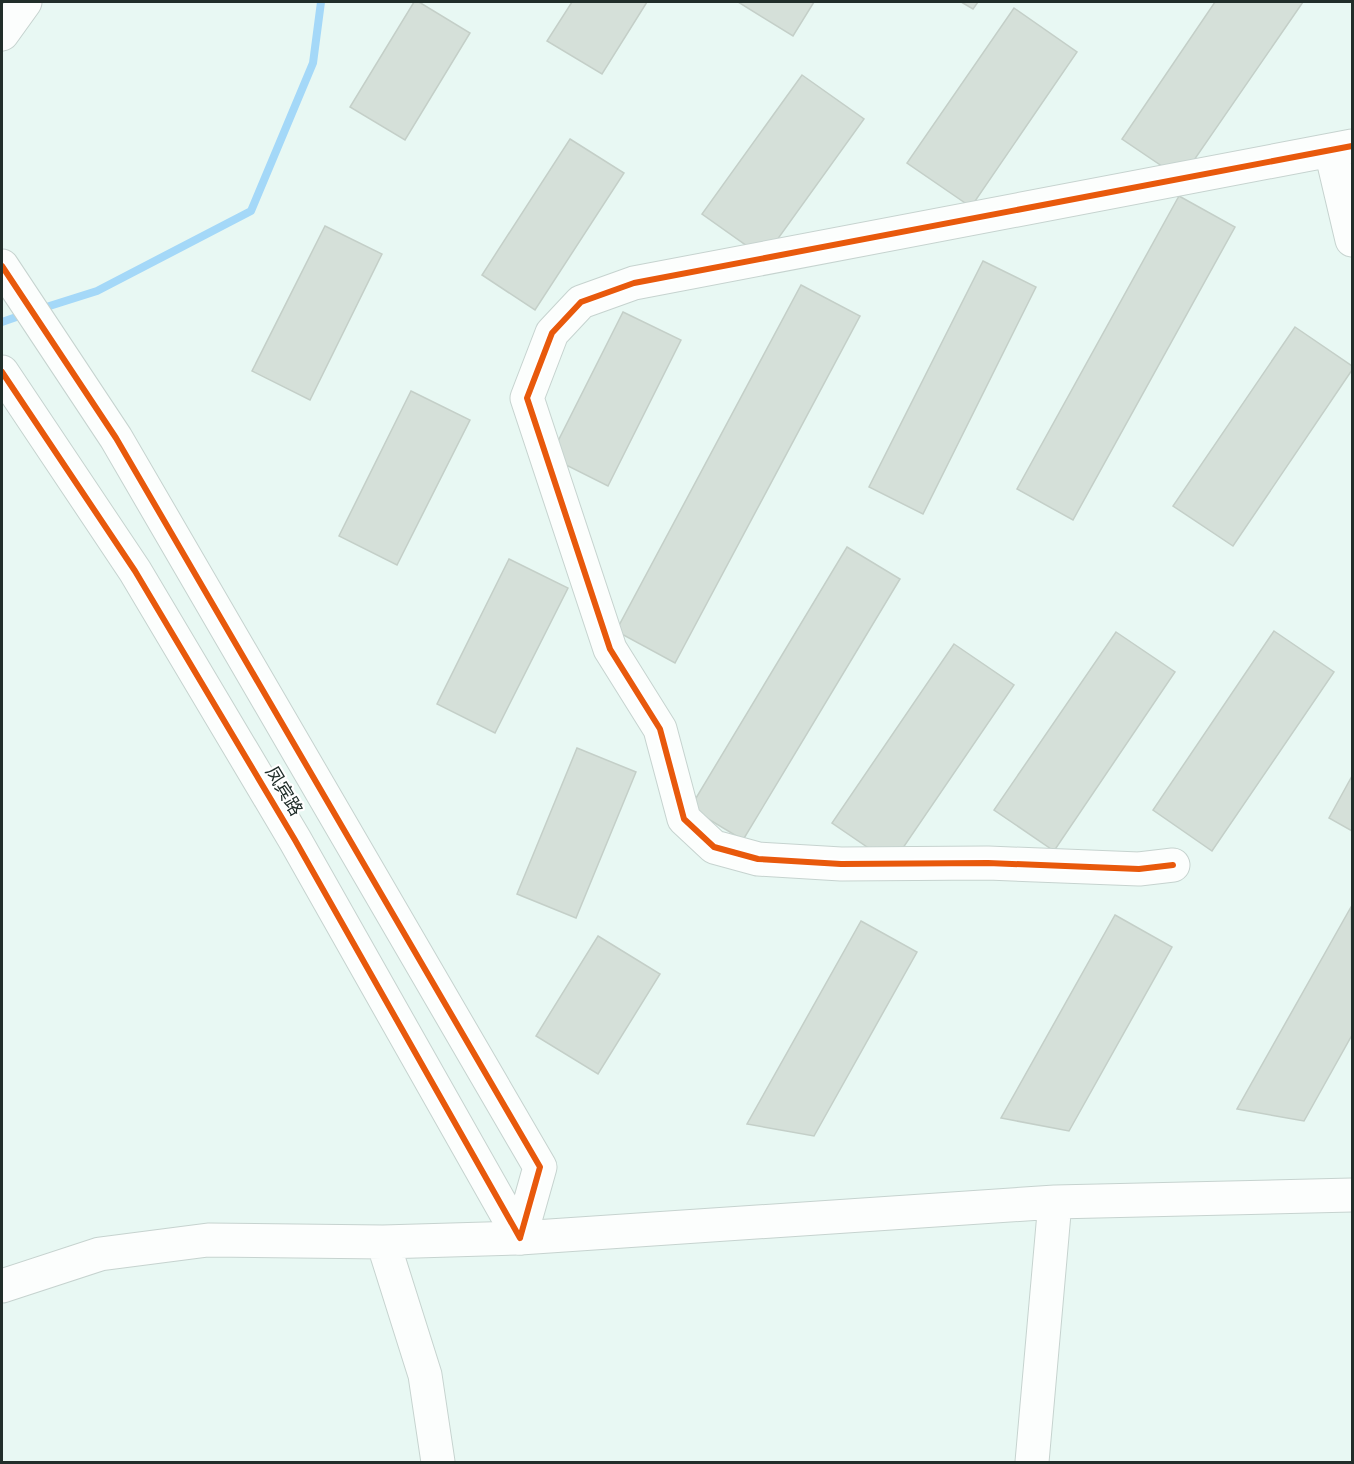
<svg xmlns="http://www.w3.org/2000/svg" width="1354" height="1464" font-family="Jost,'Noto Sans SC',sans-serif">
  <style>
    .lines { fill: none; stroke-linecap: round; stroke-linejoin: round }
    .stream { stroke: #a4d8f8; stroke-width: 8 }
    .building { fill: #d5e0d9; stroke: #c4cfc8; stroke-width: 1.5 }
    .street-casing { stroke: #c6d3cf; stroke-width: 35 }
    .secondary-casing { stroke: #c6d3cf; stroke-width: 35 }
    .street { stroke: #fcfefd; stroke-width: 33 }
    .secondary { stroke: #fcfefd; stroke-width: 33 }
    .cycleway-casing { stroke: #fff; stroke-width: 10 }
    .cycleway { stroke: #e8590c; stroke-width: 6 }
    .labels { text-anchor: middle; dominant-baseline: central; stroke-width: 4.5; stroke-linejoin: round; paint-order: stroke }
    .street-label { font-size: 18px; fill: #212e2a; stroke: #fff }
  </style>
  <rect width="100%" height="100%" fill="#e8f8f3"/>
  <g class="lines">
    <path class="stream" d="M40 309 97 291 251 211 313 63 321 2
      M2 322 25 314"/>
  </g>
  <path class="building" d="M414 2H419L470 33 405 140 350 107Z
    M572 2H647L602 74 547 41Z
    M738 2H814L793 36Z
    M961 2H978L973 9Z
    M1215 2H1303L1181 179 1122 139Z
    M1014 8 1077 52 971 207 907 163Z
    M802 75 864 119 764 258 702 214Z
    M570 139 624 173 535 310 482 275Z
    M1179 196 1235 227 1073 520 1017 489Z
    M325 226 382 254 310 400 252 371Z
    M983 261 1036 287 923 514 869 487Z
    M801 285 860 316 675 663 616 631Z
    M623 312 681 340 608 486 550 457Z
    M1295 327 1352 366V370L1233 546 1173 506Z
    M411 391 470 420 397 565 339 536Z
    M847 547 900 579 743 840 690 808Z
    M509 559 568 588 495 733 437 704Z
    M1274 631 1334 672 1212 851 1153 810Z
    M1116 632 1175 672 1054 851 994 810Z
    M954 644 1014 685 892 864 832 823Z
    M577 748 636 772 576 918 517 894Z
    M1352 776V831L1329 818Z
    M1351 907 1352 1035 1304 1121 1237 1109Z
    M1115 915 1172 947 1069 1131 1001 1118Z
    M861 921 917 952 814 1136 747 1124Z
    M598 936 660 974 598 1074 536 1036Z"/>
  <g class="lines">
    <defs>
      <path id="street" d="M1331 151 1352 240
        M1173 865 1139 869 988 863 841 864 758 859 714 847 684 819 660 729 610 649 527 398 552 333 581 302 634 283 1352 146
        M383 1242 425 1375 438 1462
        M2 1286 100 1254 208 1240 383 1242 520 1238 1055 1202 1352 1195
        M1032 1462 1055 1202"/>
      <path id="secondary" d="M2 34 25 2
        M2 266 116 438 540 1167 520 1238
        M2 372 135 571 295 840 520 1238"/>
    </defs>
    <use href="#street" class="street-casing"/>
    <use href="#secondary" class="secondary-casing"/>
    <use href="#street" class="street"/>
    <use href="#secondary" class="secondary"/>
    <defs>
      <path id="cycleway" d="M2 266 116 438 540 1167 520 1238
        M2 372 135 571 295 840 520 1238
        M1173 865 1139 869 988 863 841 864 758 859 714 847 684 819 660 729 610 649 527 398 552 333 581 302 634 283 1352 146"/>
    </defs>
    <use href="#cycleway" class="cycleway-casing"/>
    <use href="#cycleway" class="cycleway"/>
  </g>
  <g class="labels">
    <g class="street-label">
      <text transform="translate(284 791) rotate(59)">凤宾路</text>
    </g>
  </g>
  <rect width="1354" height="1464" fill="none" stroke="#212e2a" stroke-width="6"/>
</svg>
